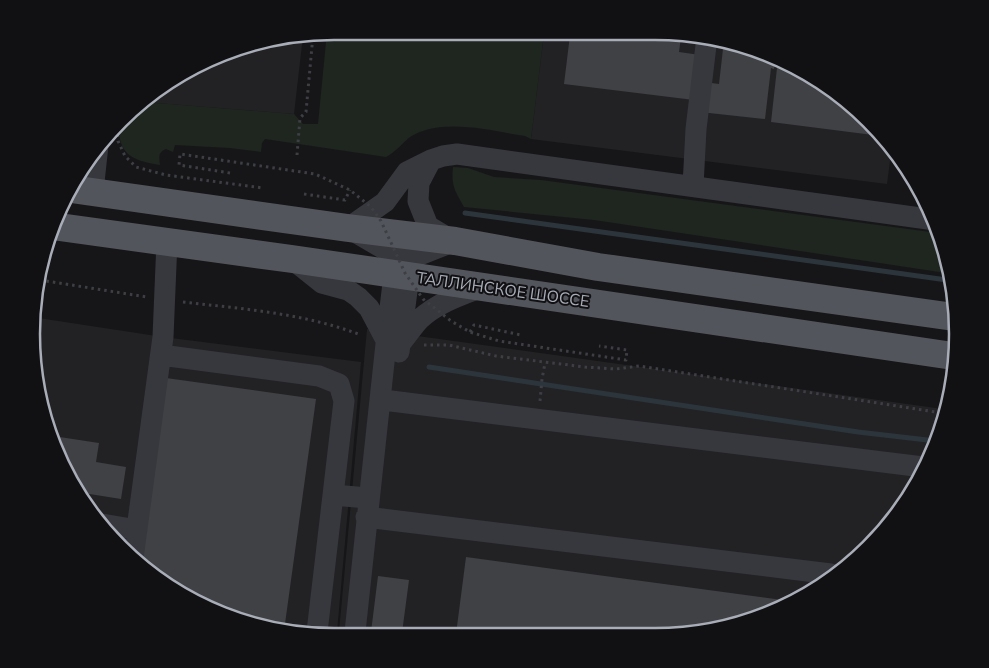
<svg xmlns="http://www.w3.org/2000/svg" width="989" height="668" font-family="'Nunito Sans',sans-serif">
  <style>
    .built { fill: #222225 }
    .green { fill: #1e261f }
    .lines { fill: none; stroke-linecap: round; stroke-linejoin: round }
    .stream { stroke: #2c353c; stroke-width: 5 }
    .building { fill: #404145 }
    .path { stroke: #3d3f44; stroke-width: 3; stroke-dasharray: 2.5 4; stroke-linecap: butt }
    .minor { stroke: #37383d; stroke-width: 21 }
    .major { stroke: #53555c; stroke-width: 28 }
    .path-bridge { stroke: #3d3f44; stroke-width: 3; stroke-dasharray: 2.5 4; stroke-linecap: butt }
    .labels { text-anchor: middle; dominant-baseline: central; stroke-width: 4; stroke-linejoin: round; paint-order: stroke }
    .street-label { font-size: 16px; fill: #a8adb8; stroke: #111113 }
    .rim { fill: none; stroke: #a8adb8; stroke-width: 2.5 }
  </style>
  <rect width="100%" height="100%" fill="#161618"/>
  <path class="built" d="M544 34 714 37 789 63 869 120 891 153 887 184 531 139Z
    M303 36 294 114 144 102 166 82 237 47Z
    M32 317 163 337 361 362 337 632 275 631 200 605 120 548 72 485 37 393Z
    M367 329 943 409 935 450 869 548 771 614 655 637 339 632Z"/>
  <path class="green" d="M334 31 544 34 531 139 525 136C491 131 442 117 410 137 402 143 396 152 386 157L265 139 262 143 261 152 230 148 175 145 173 152 166 149C158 152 159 157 160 165 135 161 118 156 119 126L144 102 294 114 303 124H318L327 32Z
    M453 167 468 168 494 177 541 180 938 233 946 273 594 220 464 207C455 191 451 186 453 167Z"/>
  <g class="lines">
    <path class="stream" d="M465 213 947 280
      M429 367 858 432 936 441"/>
  </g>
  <path class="building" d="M570 35 681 37 679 52 700 55 694 100 564 84Z
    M724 40 776 58 774 69 771 68 765 119 700 112 704 82 719 84Z
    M778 59 789 63 869 120 874 127 873 135 771 122Z
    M166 378 316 399 284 631H275L200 605 141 563Z
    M53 436 99 443 96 462 126 467 121 499 77 492 72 485Z
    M466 557 590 574 790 601 771 614 655 637 456 634Z
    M378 576 409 580 402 633 371 632Z"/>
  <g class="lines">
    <path class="path" d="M117 128 118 141 125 156 136 167 166 175 263 188
      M297 155 300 118 306 112 313 35
      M304 194 345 200 350 190
      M40 280 147 297
      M183 302C243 309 303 313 361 335
      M470 332 474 325 521 335
      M424 345H449L496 356 585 367 616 369 639 366 942 413
      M540 401 542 379 545 363"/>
    <path class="minor" d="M431 160 419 183 418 201 428 226 450 239
      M693 186 696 129 707 37
      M93 191 98 145
      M455 241 412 258 396 256 348 228 385 202 407 172 431 160 443 156 457 154 935 220
      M292 259 322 283 348 290 358 297 369 308 386 340
      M400 344C407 336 413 326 420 319 437 303 461 295 482 287
      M399 352 409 276 405 261
      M161 355 319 376 339 384 344 401 317 632
      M391 401 923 467
      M333 495 368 498
      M366 517 831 574
      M102 524 137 530
      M133 558 163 337 167 241
      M355 632 389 316 394 275 402 262"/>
    <path class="major" d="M71 189 348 228 455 241 598 267 954 317
      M52 226 292 259 953 356"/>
    <path class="path-bridge" d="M230 173 179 165 180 154 315 174 350 190 371 207 381 221 405 273 423 299 451 321 470 332 499 341 626 360 627 350 599 346"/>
  </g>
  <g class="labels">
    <g class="street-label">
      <text transform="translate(503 290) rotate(8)">ТАЛЛИНСКОЕ ШОССЕ</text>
    </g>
  </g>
  <path d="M0 0H989V668H0ZM334 40H655A294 294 0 0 1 949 334V334A294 294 0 0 1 655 628H334A294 294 0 0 1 40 334V334A294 294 0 0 1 334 40Z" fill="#111113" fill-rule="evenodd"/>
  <path class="rim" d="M334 40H655A294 294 0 0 1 949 334V334A294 294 0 0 1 655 628H334A294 294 0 0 1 40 334V334A294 294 0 0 1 334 40Z"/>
</svg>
